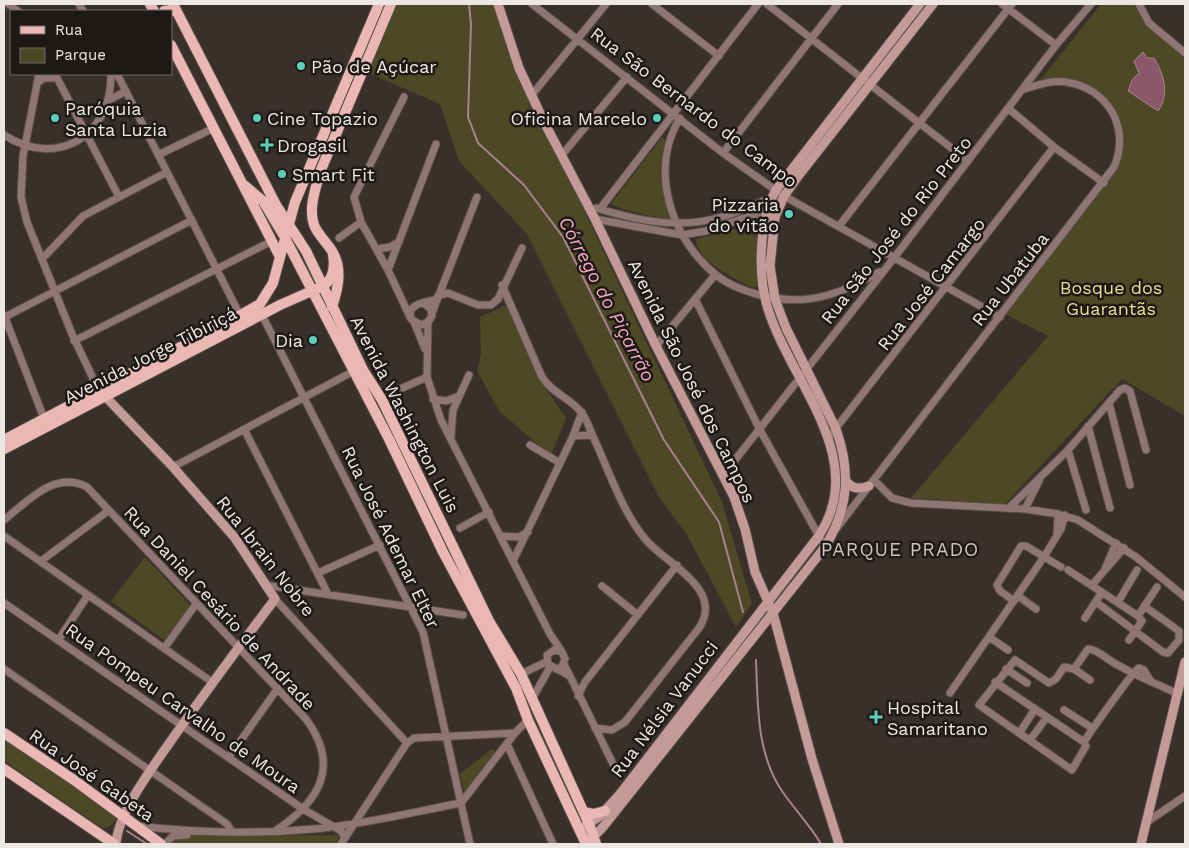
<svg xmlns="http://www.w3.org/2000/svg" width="1189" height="848" font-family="'Work Sans',sans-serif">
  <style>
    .green { fill: #4d4924 }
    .water { fill: #8b586b; stroke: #a8838f }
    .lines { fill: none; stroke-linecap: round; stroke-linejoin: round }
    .stream { stroke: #a8838f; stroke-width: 2 }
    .street-casing { stroke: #564d48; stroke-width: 9 }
    .secondary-casing { stroke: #564d48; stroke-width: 11 }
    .primary-casing { stroke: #564d48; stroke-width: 12 }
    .street { stroke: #8f7573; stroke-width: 7 }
    .secondary { stroke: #c39a97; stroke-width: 9 }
    .primary { stroke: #ebb7b3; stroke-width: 10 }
    .poi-dot { fill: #5bcebc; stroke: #1d1917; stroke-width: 2 }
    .labels { text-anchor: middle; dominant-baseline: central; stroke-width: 5; stroke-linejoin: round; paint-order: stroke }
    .poi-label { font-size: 18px; fill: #ede7e3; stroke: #1d1917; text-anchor: start }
    .street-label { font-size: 18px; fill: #ede7e3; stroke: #1d1917 }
    .park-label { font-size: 18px; fill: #e8de8d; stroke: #1d1917 }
    .water-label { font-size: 19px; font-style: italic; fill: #f8a7c4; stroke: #1d1917 }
    .neighbourhood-label { font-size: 19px; letter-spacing: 1px; fill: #cfc3bc; stroke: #1d1917 }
  </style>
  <rect width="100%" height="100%" fill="#39302b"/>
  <path class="green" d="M395 4H496L530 96 722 502 752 604 736 627 687 535 659 497 527 234 459 161 440 104 366 72Z
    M1101 4H1139L1144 15 1185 52V416L1122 379 1005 504 911 498 1048 336 1005 314 1111 174 1120 131 1109 105 1089 90 1063 83 1034 88Z
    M662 137 665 140 661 169 670 220 625 210 611 204Z
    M753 223H758L761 226 757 252 758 285 753 288C737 280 695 260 696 239L740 228Z
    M509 304 535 373 566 418 551 455 500 412 477 371 481 355 480 317Z
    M145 557 192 607 168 643 111 601Z
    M4 735 118 816C113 824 111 828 102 828L4 761Z
    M492 749 497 753 465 796 460 774Z
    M340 835 335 844H175L170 842 180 836Z"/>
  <path class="water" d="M1143 52 1147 58H1154C1164 74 1170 95 1158 111L1128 91 1132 80 1139 73 1134 61Z"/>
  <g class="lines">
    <path class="stream" d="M469 4 471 25 468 117 478 143 524 185 563 237 664 440 719 522 743 612
      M756 660C758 704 756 753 782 791 795 810 810 825 821 844
      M127 831 147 844"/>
    <defs>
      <path id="street" d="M8 4 18 11
        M79 4 83 11
        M532 4 723 153 784 196 1000 317
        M652 4 719 56
        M767 4 968 161
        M1002 4 1056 45
        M1139 4 1149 23 1185 53
        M39 74 23 156 21 197 27 222 72 334 98 389
        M55 74 119 197
        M117 74 240 315
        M37 83 44 78H57
        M531 96 606 4
        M404 97 354 197 361 222 388 270 410 317
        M109 100 126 91
        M1009 109 1054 147 1104 183
        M680 118C649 169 670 237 715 274 730 287 755 295 775 298 812 305 847 291 879 272
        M4 135C57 169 112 136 111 74
        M723 153 838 4
        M158 155 214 128
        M561 156 627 77
        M596 208C640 221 680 230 725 216 741 211 756 203 772 198
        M600 209 758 4
        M595 219 682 235 706 231 768 210
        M839 226 1012 4
        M339 238 361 222
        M377 249 390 247 399 242
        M42 259 83 216 167 172
        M388 270 436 144
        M502 285 542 377C552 393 570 398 581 412 588 420 591 434 596 443 611 476 623 513 646 540 666 564 725 589 699 628L625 722 612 730 595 728
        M438 296 448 293 478 305H491L498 299 522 248
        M695 299 760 430 825 547
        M423 303 431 309 432 316 428 322 421 325 411 319C406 303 425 303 437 299
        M432 313 477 197
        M4 315 45 421
        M262 315 423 632 470 844
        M5 317 192 220
        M414 322 425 349
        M428 322 427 377 441 420 550 634 562 652
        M74 341 272 241
        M656 346 715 275
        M391 393 427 377
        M433 399 446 401 459 396
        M1109 403 1130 485
        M1088 426 1110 508
        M244 429 328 594
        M573 436 592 435
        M451 437 453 410 469 375
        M829 437 1054 147
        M530 445 560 463
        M1068 450 1086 510
        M173 467 354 371
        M724 474 894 258 1056 45 1091 4
        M874 480 892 498 911 503 1025 509 1058 514 1078 520 1136 557 1185 597
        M1009 508 1068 450 1120 390 1125 388 1130 391 1146 450
        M1025 509 1039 481
        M4 520C28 501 55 470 87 487L306 719C341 767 319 802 275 831
        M460 528 489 512
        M836 529 1114 167C1131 128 1108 88 1066 82 1051 80 1038 85 1024 89
        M1057 534 1058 514
        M4 536 212 682
        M501 536 519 537 528 532
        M41 561 108 511
        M513 561 573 436 582 412
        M1105 569 1116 543
        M1068 570 1138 616 1157 587
        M318 573 380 545
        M265 585 463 615
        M1092 585 1124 548
        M602 586 638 615
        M1018 596 1036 609
        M275 599 407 743
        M1014 601 1000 591 997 585 1021 546H1026L1061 567
        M1096 602 1163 652 1168 653 1179 640V631L1144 606
        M1118 602 1137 570
        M4 603 303 809 341 831 345 837
        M1085 618 1102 592
        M989 637 1008 650
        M59 639 88 595
        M1129 640 1142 621 1138 616
        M165 647 196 604
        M564 664 618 774
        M4 669 227 824 232 832
        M556 669 562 667 565 659 562 652 554 650 547 655 548 664 568 675
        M1006 669 1027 683
        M1074 669 1090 680
        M521 674 546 662
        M1150 680 1144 670 1139 668C1133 671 1090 732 1084 742L1086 746 1072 770 979 705 1015 660 1049 683 1056 679 1064 667 1074 669 1088 649C1095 649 1102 655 1108 659 1130 674 1154 682 1178 694
        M995 682 1035 709 1020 732
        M950 693 1044 557 1061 529 1065 515
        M578 696 585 682 677 565
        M532 699 550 667
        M1035 709 1084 742
        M1064 710 1092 728
        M1030 740 1047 717
        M507 744 553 844
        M229 757 278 688
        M461 803 515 733 528 720
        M1147 822 1185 796
        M138 826C196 833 256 834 314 829 361 825 414 812 461 803
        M165 844 173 836 187 835
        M341 844 407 743 414 738 515 733"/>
      <path id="secondary" d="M498 4 519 68 544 122 595 219 656 346 734 497 745 529 755 572 773 613 812 759 839 844
        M100 391 173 467 235 538 275 599C241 644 208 689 175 735 156 763 118 811 116 844
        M846 481C853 490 860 489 869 486
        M580 829 599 817 620 794 818 537C871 459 791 383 768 309 761 287 760 264 762 241 764 223 767 206 776 190L920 4
        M594 836 603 827 825 547C849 507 851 472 836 429L786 328 775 299 770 266 775 217 784 196 799 175 933 4
        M1141 844 1185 662"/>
      <path id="primary" d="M150 4 154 11
        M173 4 276 205 306 251 363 370 382 400 489 621 521 674 589 824 596 844
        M164 11 172 10 177 12
        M171 45 280 257
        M244 185 263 201 284 236 389 439 443 552 516 688 528 720 586 844
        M332 307C339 286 343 266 330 248 325 241 317 233 314 225 308 208 316 188 320 172L391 4
        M4 440 230 321 260 304 273 283 295 202 379 4
        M4 449 280 305 323 286C334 279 335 267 333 255
        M4 733 74 780 161 844
        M4 769 114 844
        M584 812 593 814 605 811"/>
    </defs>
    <use href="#street" class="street-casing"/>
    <use href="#secondary" class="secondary-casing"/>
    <use href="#primary" class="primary-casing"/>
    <use href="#street" class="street"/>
    <use href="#secondary" class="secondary"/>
    <use href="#primary" class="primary"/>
  </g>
  <g class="poi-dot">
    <circle cx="301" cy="66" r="5"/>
    <circle cx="55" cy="118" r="5"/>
    <circle cx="257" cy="118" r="5"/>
    <circle cx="657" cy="118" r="5"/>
    <path d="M264.5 137.5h5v5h5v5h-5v5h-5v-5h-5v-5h5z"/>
    <circle cx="282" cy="174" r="5"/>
    <circle cx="789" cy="214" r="5"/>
    <circle cx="313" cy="340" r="5"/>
    <path d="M873.5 709.5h5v5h5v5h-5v5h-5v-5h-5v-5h5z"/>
  </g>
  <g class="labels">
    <g class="poi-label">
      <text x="311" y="66">Pão de Açúcar</text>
      <text x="65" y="108">Paróquia<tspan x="65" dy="21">Santa Luzia</tspan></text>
      <text x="267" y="118">Cine Topazio</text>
      <text x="647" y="118" text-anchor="end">Oficina Marcelo</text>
      <text x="277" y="145">Drogasil</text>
      <text x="292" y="174">Smart Fit</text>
      <text x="779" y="204" text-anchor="end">Pizzaria<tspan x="779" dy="21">do vitão</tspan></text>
      <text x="303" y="340" text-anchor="end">Dia</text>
      <text x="887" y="707">Hospital<tspan x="887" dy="21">Samaritano</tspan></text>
    </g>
    <g class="street-label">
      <text transform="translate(694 107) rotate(37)">Rua São Bernardo do Campo</text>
      <text transform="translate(896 230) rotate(-52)">Rua São José do Rio Preto</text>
      <text transform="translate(1010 279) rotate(-52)">Rua Ubatuba</text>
      <text transform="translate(931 284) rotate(-52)">Rua José Camargo</text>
      <text transform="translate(150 355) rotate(-27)">Avenida Jorge Tibiriçá</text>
      <text transform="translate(692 381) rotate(64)">Avenida São José dos Campos</text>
      <text transform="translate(405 414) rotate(63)">Avenida Washington Luis</text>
      <text transform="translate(391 537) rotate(64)">Rua José Ademar Elter</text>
      <text transform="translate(266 556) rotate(52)">Rua Ibrain Nobre</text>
      <text transform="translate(220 608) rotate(47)">Rua Daniel Cesário de Andrade</text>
      <text transform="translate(183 708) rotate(35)">Rua Pompeu Carvalho de Moura</text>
      <text transform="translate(664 709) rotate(-53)">Rua Nélsia Vanucci</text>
      <text transform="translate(92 775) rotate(35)">Rua José Gabeta</text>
    </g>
    <g class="park-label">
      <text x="1111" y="287">Bosque dos<tspan x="1111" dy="21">Guarantãs</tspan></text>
    </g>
    <g class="water-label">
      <text transform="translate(607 299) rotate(62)">Córrego do Piçarrão</text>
    </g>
    <g class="neighbourhood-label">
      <text x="900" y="549">PARQUE PRADO</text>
    </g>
  </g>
  <rect width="1189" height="848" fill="none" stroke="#ede7e3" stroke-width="10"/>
  <rect x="10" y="10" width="162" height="65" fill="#1d1917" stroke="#706b69"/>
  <rect x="20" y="26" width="25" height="8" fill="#ebb7b3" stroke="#706b69"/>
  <text x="55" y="35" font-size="15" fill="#ede7e3">Rua</text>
  <rect x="20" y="48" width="25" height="15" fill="#4d4924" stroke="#706b69"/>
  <text x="55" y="60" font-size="15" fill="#ede7e3">Parque</text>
</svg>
